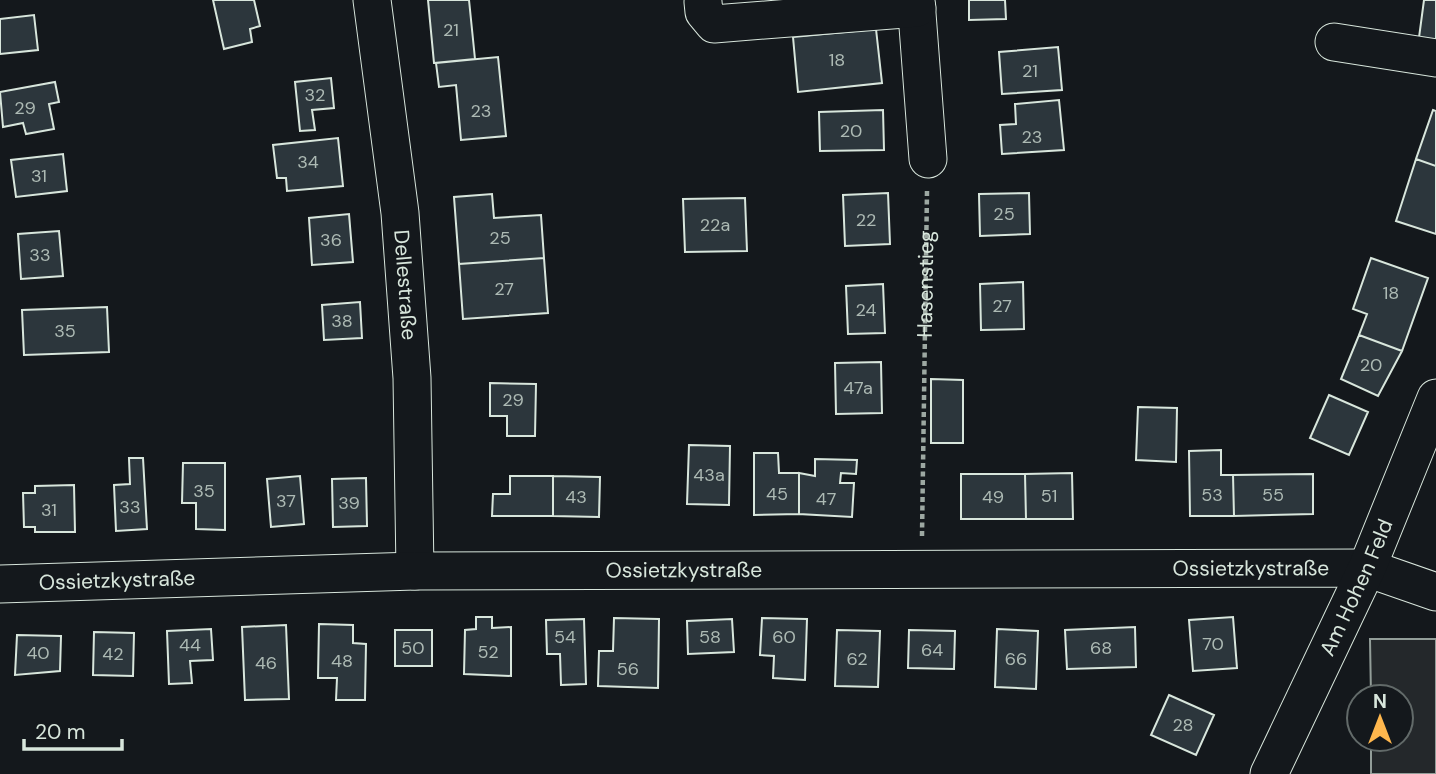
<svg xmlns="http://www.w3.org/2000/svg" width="1436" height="774" font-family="'DM Sans',sans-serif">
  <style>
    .parking { fill: #24282b; stroke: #939e99; stroke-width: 2 }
    .building { fill: #2c363c; stroke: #d8e6dc; stroke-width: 2 }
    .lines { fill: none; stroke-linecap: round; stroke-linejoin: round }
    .minor-casing { stroke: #d8e6dc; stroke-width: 39 }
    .path { stroke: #9da8a2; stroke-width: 4.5; stroke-dasharray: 5 3.5; stroke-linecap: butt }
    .minor { stroke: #14181c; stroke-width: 37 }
    .labels { text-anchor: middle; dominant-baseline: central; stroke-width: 5; stroke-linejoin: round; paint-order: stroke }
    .number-label { font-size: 18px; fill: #adbab4 }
    .street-label { font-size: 21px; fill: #d8e6dc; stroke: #14181c }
  </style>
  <rect width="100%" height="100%" fill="#14181c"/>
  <path class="parking" d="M1370 639H1436V774H1371V739H1401V697H1371Z"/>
  <path class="building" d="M213 0H254L260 26 250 29 252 42 224 49Z
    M428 0H469L475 59 434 63Z
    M969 0H1005L1006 19 969 20Z
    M1424 0H1436V47L1418 45Z
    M34 15 38 50 0 54V19Z
    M876 29 882 83 798 92 793 37Z
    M1058 47 1062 90 1002 94 999 52Z
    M498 57 506 136 461 140 456 85 439 87 436 63Z
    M331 78 334 108 312 110 315 130 300 131 295 82Z
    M55 82 59 102 49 104 54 129 26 134 23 123 3 127 0 92Z
    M1059 100 1064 150 1002 154 1000 125 1016 124 1015 104Z
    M883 110 884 150 820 151 819 112Z
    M1433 110 1436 111V166L1416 159Z
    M338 138 343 186 287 191 286 178H277L273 145Z
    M63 154 67 191 16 197 11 160Z
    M1416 159 1436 166V234L1396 221Z
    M888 193 890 244 845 246 843 195Z
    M1029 193 1030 234 980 236 979 194Z
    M492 194 494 218 541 215 544 258 459 264 454 197Z
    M745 198 747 251 685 252 683 199Z
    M349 214 353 262 312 265 309 218Z
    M59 231 63 276 21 279 18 234Z
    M544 258 548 313 463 319 459 264Z
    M1371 258 1428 278 1402 351 1359 335 1367 314 1353 309Z
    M1023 282 1024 329 981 330 980 284Z
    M883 284 885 333 848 334 846 286Z
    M360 302 362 338 324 340 322 305Z
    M107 307 109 352 24 355 22 310Z
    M1359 335 1402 351 1378 396 1341 379Z
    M881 362 882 413 836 414 835 363Z
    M931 379 963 380V443H931Z
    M490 383 536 384 535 436H507V416H490Z
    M1329 395 1368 412 1349 455 1310 438Z
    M1138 407 1177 408 1176 462 1136 460Z
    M689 445 730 446 729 505 687 504Z
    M1221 450V475H1233L1234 516H1190L1189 451Z
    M754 453H778L779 473H799V514L754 515Z
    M129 458H143L147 529 116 531 114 485 130 484Z
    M815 459 857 460 856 474 841 473 840 483H854L852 517 799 514V473L815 476Z
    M183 463H225V530L196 529V503H182Z
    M1072 473 1073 519H1026L1025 474Z
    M961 474H1025L1026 519H961Z
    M1313 474V514L1234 516 1233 475Z
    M300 476 304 524 271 527 267 479Z
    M510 476H553V516H492L493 494H510Z
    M553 476 600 477 599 517 553 516Z
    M366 478 367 526 333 527 332 479Z
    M74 485 75 532H35V527H24L23 493H35V486Z
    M476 617H492V628L511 627V676L464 674 465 630 476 629Z
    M1233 617 1237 668 1193 671 1189 620Z
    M614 618 659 619 658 688 598 686 599 651H613Z
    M762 618 807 619 805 680 773 678 774 656 760 655Z
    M584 619 586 684 561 685 560 654H547L546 620Z
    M732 619 734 652 688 654 687 621Z
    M319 624 353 625V643L366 644 365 700H336L337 678H318Z
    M286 625 289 699 245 700 242 627Z
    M1135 627 1136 667 1067 669 1065 630Z
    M211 629 213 660 190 661 192 683 169 684 167 631Z
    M997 629 1038 631 1036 689 995 687Z
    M395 630H432V666H395Z
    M837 630 880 631 878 687 835 686Z
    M909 630 955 631 954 669 908 668Z
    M94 632 134 633 133 676 93 675Z
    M17 635 61 636 60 671 15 675Z
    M1169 695 1214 715 1196 755 1151 735Z"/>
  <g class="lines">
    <defs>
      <g id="minor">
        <path id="s2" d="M372 0 400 213 412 378 415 571"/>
        <path d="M916 0 928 159"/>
        <path d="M703 2 704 12 714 24 917 8"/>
        <path d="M1334 42 1436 58"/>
        <path id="s3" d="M0 584 415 571 1367 568 1436 592"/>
        <path id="s4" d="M1269 774 1367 568 1436 398"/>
      </g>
    </defs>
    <use href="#minor" class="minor-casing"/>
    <path class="path" id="s1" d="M922 536 927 191"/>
    <use href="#minor" class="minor"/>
  </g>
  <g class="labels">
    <g class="number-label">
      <text x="451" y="30">21</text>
      <text x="837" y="60">18</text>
      <text x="1030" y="71">21</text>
      <text x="315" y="95">32</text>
      <text x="25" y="108">29</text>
      <text x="481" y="111">23</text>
      <text x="851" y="131">20</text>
      <text x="1032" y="137">23</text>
      <text x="308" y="162">34</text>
      <text x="39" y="176">31</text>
      <text x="1004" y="214">25</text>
      <text x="866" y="220">22</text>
      <text x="715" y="225">22a</text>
      <text x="500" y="238">25</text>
      <text x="331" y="240">36</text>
      <text x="40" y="255">33</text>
      <text x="504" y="289">27</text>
      <text x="1391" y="293">18</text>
      <text x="1002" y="306">27</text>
      <text x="866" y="310">24</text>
      <text x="342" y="321">38</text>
      <text x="65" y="331">35</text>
      <text x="1371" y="365">20</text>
      <text x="858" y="388">47a</text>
      <text x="513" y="400">29</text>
      <text x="709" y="475">43a</text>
      <text x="204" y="491">35</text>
      <text x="777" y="494">45</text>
      <text x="1212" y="495">53</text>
      <text x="1273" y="495">55</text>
      <text x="1049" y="496">51</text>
      <text x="576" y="497">43</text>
      <text x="993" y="497">49</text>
      <text x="826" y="499">47</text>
      <text x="286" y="501">37</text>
      <text x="349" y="503">39</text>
      <text x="130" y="507">33</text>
      <text x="49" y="510">31</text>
      <text x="565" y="637">54</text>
      <text x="710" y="637">58</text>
      <text x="784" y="637">60</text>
      <text x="1213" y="644">70</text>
      <text x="190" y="645">44</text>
      <text x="413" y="648">50</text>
      <text x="1101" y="648">68</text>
      <text x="932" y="650">64</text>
      <text x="488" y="652">52</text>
      <text x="38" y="653">40</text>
      <text x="113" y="654">42</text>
      <text x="857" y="659">62</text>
      <text x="1016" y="659">66</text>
      <text x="342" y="661">48</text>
      <text x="266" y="663">46</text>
      <text x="628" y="669">56</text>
      <text x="1183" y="725">28</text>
    </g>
    <g class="street-label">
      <text stroke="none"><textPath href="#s2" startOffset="287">Dellestraße</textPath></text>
      <text stroke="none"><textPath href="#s1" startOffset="252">Hasenstieg</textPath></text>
      <text stroke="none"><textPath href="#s3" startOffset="684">Ossietzkystraße</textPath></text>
      <text stroke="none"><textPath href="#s3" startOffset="1251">Ossietzkystraße</textPath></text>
      <text stroke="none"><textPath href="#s3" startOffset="117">Ossietzkystraße</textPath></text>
      <text stroke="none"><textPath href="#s4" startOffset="206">Am Hohen Feld</textPath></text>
    </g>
  </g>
  <g transform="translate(1380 718)"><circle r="33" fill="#14181c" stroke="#626a69" stroke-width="2"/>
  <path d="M0-5L12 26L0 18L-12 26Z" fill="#ffb74d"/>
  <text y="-10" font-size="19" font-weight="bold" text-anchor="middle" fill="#d8e6dc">N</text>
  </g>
  <path d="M24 739v10h98v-10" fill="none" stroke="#d8e6dc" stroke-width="3.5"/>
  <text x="35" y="739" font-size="21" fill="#d8e6dc" stroke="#14181c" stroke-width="5" paint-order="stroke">20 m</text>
</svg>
